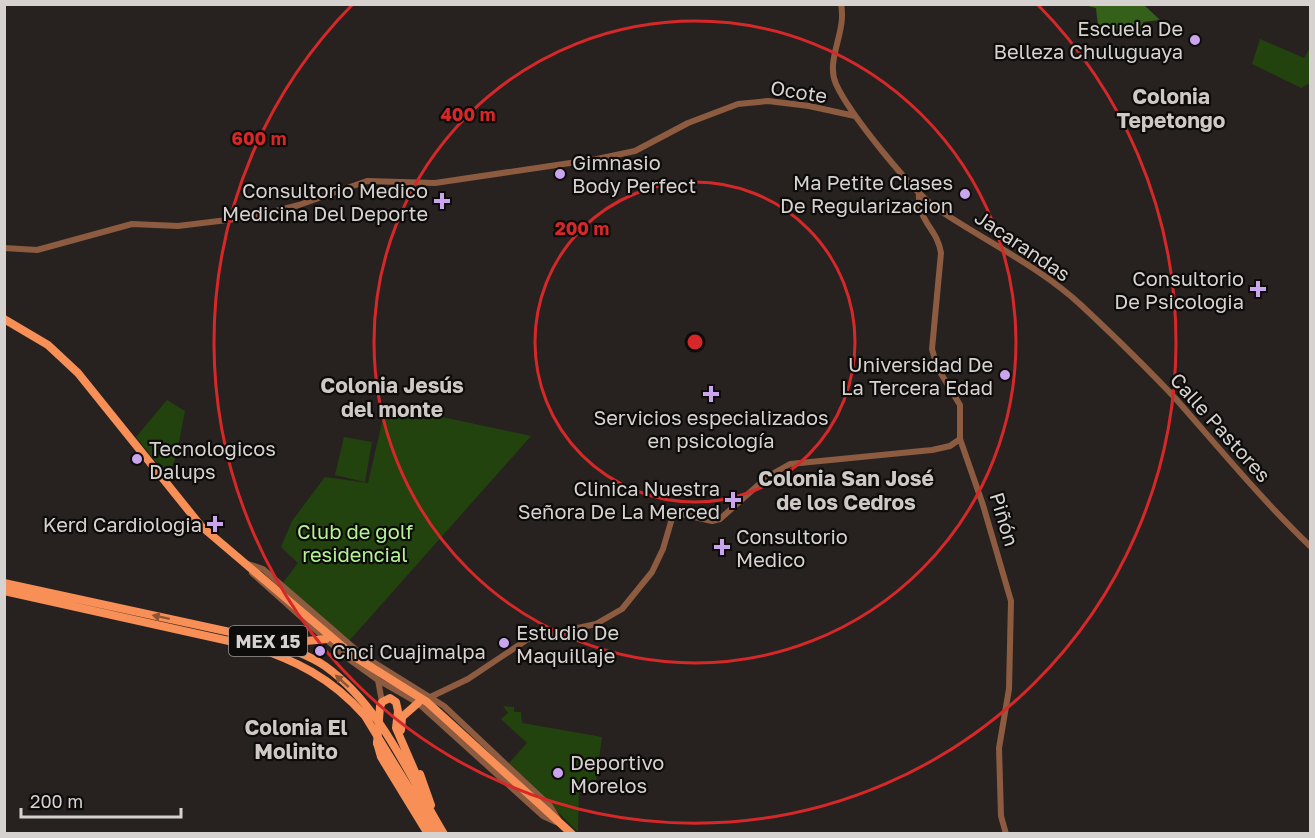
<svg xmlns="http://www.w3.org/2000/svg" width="1315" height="838" font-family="'Golos Text',sans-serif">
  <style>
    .green { fill: #22430d }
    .forest { fill: #35601a }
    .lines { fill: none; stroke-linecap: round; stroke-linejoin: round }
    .stream { stroke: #176f8b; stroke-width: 1.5 }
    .minor { stroke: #8d5b40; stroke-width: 6 }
    .major { stroke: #f78f56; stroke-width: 8 }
    .major-bridge { stroke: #f78f56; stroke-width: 8 }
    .oneway { fill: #8e5434 }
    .ring { fill: none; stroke: #d62828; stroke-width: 3 }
    .poi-dot { fill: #c9a5ee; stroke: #0e0c0b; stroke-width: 2 }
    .labels { text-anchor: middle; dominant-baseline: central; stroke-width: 4.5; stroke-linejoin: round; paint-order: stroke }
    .shield { fill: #0e0c0b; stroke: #999795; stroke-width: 1.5 }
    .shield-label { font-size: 18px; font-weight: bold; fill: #d5d2d0 }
    .poi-label { font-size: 20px; fill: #d5d2d0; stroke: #0e0c0b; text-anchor: end }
    .street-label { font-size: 20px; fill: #d5d2d0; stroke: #0e0c0b }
    .park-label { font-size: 20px; fill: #b4f394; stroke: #0e0c0b }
    .neighbourhood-label { font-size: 21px; font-weight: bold; fill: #cfc9c6; stroke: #0e0c0b }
    .centre { fill: #d62828; stroke: #0e0c0b; stroke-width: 3 }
    .ring-label { font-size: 18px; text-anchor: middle; font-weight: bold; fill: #d62828; stroke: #0e0c0b; stroke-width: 4.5; stroke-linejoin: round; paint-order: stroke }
  </style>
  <rect width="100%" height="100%" fill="#272220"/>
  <path class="green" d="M1260 39 1304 58 1310 48V83L1301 88 1252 64Z
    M167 400 185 411 176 457 168 477 136 437Z
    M386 405 531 436 349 641 282 584 298 563 281 547 292 521 325 477 368 483Z
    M344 437 372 442 365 482 335 475Z
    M503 706 514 707V712H521L522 723 602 737 596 782H579L578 832 509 763 527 743 501 719 508 713Z"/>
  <path class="forest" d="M1084 5H1144L1160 20 1143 22 1142 34 1098 26 1096 8Z"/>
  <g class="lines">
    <path class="stream" d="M307 833V834"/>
    <path class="minor" d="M841 4C847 32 825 60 836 84 849 113 913 193 939 210 987 242 1040 267 1082 306 1114 336 1146 367 1176 399 1220 449 1262 500 1310 546
      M4 248 37 250 132 224 178 226 252 217 299 205 367 181 435 183 597 159 635 151 688 123 738 104 768 101 809 106 855 116
      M960 439 983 505 1011 601 1009 689 999 748 1001 816 1006 834
      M248 564 263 569 362 655 444 706 550 806 558 819
      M252 573 346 657 378 680 418 703 543 816 556 822
      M378 680 382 702
      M422 701 468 679 528 639 596 624 622 609 652 572 663 549 673 515 677 513 712 521 720 519 767 477 790 464 932 450 950 446 960 439V405L937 367 932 349 941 253C937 227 917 223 919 191"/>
    <path class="major" d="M4 319 48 345 78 373 201 526 355 657
      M4 583 258 638C281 646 306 653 325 666 382 707 409 776 444 834
      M4 591 247 645C294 659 332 678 365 716L437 834
      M239 630 270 634 296 642 326 639
      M380 707 382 702 390 698 396 702 398 711 396 728 419 781
      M401 730 402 717 418 703
      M377 743 381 757 428 834
      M420 774 431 805
      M547 811 572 834"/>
    <path class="major-bridge" d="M355 657 427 702 547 811
      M377 743 380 707"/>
  </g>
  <defs><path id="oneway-solid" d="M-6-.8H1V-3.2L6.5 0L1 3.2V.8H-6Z" transform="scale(1.5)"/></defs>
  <g class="oneway">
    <use href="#oneway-solid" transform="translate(161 617) rotate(-168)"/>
    <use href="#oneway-solid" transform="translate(342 681) rotate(-138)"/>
  </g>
  <g class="ring">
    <circle cx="695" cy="342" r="160"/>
    <circle cx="695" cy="342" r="321"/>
    <path d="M1038 5A481 481 0 1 1 352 5"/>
  </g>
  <g class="poi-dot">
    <circle cx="1195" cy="40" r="6"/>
    <circle cx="560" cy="174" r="6"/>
    <circle cx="965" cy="194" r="6"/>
    <path d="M439 192h6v6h6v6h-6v6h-6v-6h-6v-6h6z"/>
    <path d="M1255 280h6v6h6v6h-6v6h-6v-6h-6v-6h6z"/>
    <circle cx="1005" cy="375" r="6"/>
    <path d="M708 385h6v6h6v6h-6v6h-6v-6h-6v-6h6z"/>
    <circle cx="137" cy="459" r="6"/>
    <path d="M730 491h6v6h6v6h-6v6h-6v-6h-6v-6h6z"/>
    <path d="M212 515h6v6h6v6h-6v6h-6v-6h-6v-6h6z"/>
    <path d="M719 538h6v6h6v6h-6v6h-6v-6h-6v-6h6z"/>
    <circle cx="504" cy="643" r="6"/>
    <circle cx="320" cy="651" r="6"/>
    <circle cx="558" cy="773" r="6"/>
  </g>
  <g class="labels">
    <rect class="shield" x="229" y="626" width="78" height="30" rx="4.5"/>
    <g class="shield-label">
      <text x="268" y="641">MEX 15</text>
    </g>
    <g class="poi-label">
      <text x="1183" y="28">Escuela De<tspan x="1183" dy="23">Belleza Chuluguaya</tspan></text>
      <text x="572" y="162" text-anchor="start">Gimnasio<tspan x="572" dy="23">Body Perfect</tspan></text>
      <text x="953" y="182">Ma Petite Clases<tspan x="953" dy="23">De Regularizacion</tspan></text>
      <text x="428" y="190">Consultorio Medico<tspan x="428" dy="23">Medicina Del Deporte</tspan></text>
      <text x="1244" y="278">Consultorio<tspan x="1244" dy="23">De Psicologia</tspan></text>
      <text x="993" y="364">Universidad De<tspan x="993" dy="23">La Tercera Edad</tspan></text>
      <text x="711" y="417" text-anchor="middle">Servicios especializados<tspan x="711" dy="23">en psicología</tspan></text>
      <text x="149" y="448" text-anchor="start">Tecnologicos<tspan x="149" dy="23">Dalups</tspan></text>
      <text x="720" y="488">Clinica Nuestra<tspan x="720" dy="23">Señora De La Merced</tspan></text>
      <text x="202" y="524">Kerd Cardiologia</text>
      <text x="736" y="536" text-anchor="start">Consultorio<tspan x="736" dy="23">Medico</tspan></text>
      <text x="516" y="632" text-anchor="start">Estudio De<tspan x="516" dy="23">Maquillaje</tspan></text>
      <text x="332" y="651" text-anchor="start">Cnci Cuajimalpa</text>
      <text x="570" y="762" text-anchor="start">Deportivo<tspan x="570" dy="23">Morelos</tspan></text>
    </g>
    <g class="street-label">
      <text transform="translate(799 91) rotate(9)">Ocote</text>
      <text transform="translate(1023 245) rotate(34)">Jacarandas</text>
      <text transform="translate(1221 427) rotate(48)">Calle Pastores</text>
      <text transform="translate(1005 519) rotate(73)">Piñón</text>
    </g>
    <g class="park-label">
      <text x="355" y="531">Club de golf<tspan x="355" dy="23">residencial</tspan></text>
    </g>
    <g class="neighbourhood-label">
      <text x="1171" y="96">Colonia<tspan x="1171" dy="24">Tepetongo</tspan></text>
      <text x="392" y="385">Colonia Jesús<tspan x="392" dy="24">del monte</tspan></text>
      <text x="846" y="478">Colonia San José<tspan x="846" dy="24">de los Cedros</tspan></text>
      <text x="296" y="727">Colonia El<tspan x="296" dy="24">Molinito</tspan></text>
    </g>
  </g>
  <circle cx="695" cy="342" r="9" class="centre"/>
  <g class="ring-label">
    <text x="468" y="121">400 m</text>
    <text x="259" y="145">600 m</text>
    <text x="582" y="235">200 m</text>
  </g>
  <rect width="1315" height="838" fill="none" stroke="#d5d2d0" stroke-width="12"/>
  <path d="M21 808v9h160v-9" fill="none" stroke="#d5d2d0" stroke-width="3"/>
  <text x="30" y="808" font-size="18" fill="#d5d2d0" stroke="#0e0c0b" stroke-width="4.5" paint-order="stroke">200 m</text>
</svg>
